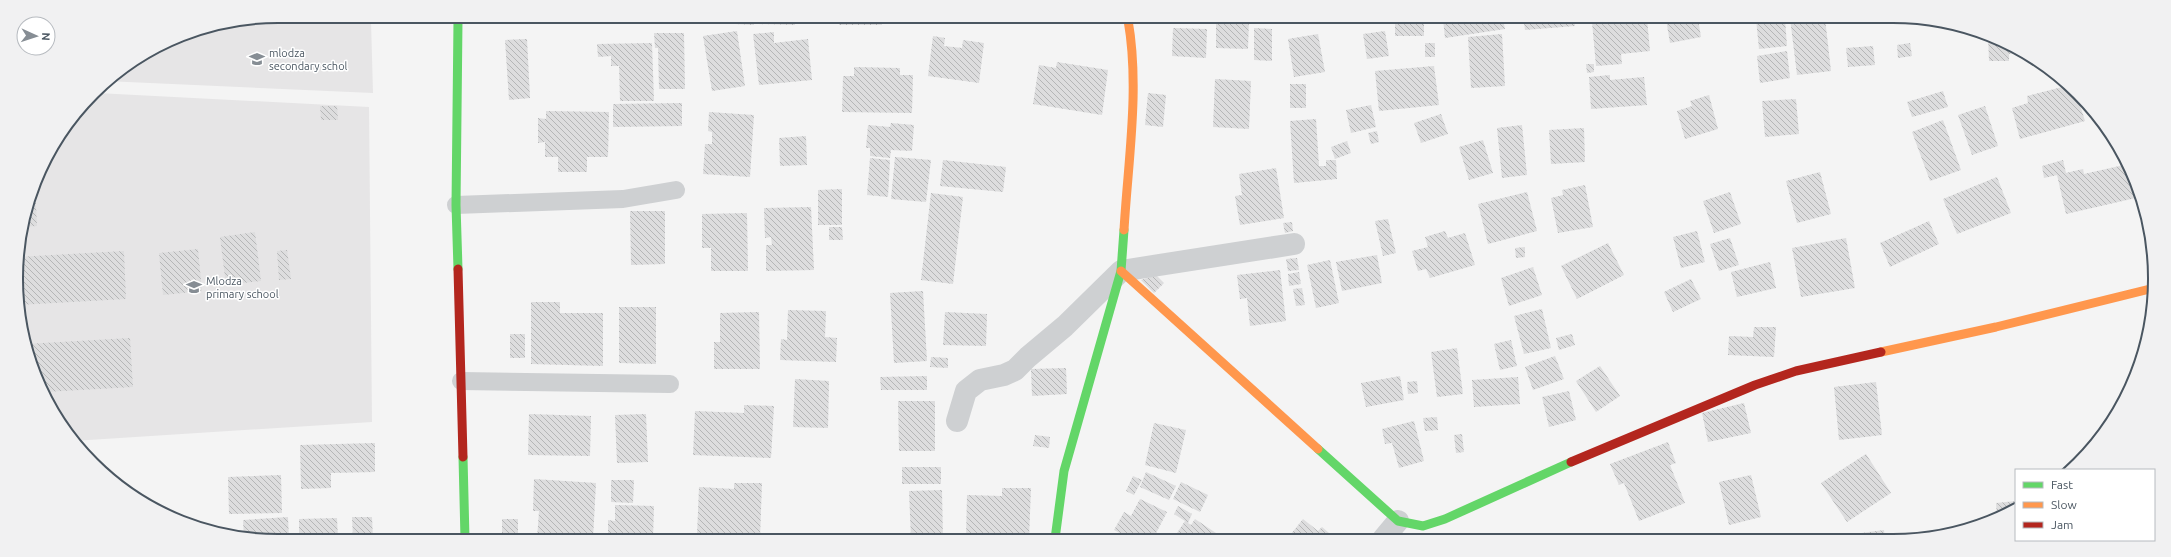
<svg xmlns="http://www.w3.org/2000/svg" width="2171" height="557" font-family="Ubuntu,sans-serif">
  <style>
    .education { fill: #e6e5e6 }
    .building { fill: url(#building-back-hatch) }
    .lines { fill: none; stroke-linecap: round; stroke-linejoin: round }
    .lane { stroke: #ced0d2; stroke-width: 18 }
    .street { stroke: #ced0d2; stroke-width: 22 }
    .fast { stroke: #63d668; stroke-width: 9 }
    .slow { stroke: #ff974d; stroke-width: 9 }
    .jam { stroke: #b3261e; stroke-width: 9 }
    .labels { text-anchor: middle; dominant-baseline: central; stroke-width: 3; stroke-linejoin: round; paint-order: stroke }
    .poi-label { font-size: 11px; fill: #4a5661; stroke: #fff; text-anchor: start }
    .rim { fill: none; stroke: #4a5661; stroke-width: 2 }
  </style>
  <defs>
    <pattern id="building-back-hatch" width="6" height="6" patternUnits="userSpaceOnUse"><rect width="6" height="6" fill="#ddddde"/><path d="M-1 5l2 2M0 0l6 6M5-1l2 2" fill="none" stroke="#b5b6b7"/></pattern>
  </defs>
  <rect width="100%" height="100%" fill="#f4f4f4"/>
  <path class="education" d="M228 21H371L373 93 105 81 178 36Z
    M97 93 369 107 372 422 73 441 70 438 30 363 18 313 17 261 25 210 43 162Z"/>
  <path class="building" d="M1790 18H1825L1831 71 1797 75Z
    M1890 18H1927L1934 20V23L1890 20Z
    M1216 19H1249L1248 49 1216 48Z
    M1395 19H1424V36H1395Z
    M1443 19H1503L1505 29 1445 38Z
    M1513 19H1574L1575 26 1525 30 1524 23 1514 24Z
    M1629 19H1647L1650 51 1621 54 1622 64 1596 66 1592 22Z
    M1666 19H1698L1701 37 1670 43Z
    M1756 19H1785L1787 46 1759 49Z
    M735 20H754V25L735 24Z
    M758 20H795V25L758 24Z
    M839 20H882V25H839Z
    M1173 28 1207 29 1206 58 1172 56Z
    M1254 28 1272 29V61L1254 60Z
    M737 31 745 86 712 91 703 36Z
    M1385 31 1389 56 1367 59 1363 34Z
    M774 32V43L808 39 812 80 759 85 753 34Z
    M654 33H684L685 89H659L658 48H655Z
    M1318 34 1325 72 1294 77 1288 39Z
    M1502 34 1505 86 1471 88 1468 37Z
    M1988 35 2024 51 2027 53 2009 54V61H1989Z
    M933 36 945 38 944 46 962 48 963 40 984 43 979 83 928 76Z
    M527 39 530 98 509 100 505 40Z
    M652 43 654 101H620L619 66H611V56L598 57 597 44Z
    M1425 43H1435V57H1425Z
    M1910 43 1912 56 1898 58 1897 45Z
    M1873 46 1875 65 1848 67 1846 48Z
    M1787 51 1790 78 1760 83 1757 56Z
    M1057 62 1108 70 1102 115 1033 104 1039 65 1056 68Z
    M1586 64H1594V72L1587 73Z
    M1434 66 1439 105 1379 111 1375 71Z
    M854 67 900 68V75H913L912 113 842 112 843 76H854Z
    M1610 75V80L1644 77 1647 105 1591 109 1589 77Z
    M1215 79 1251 81 1249 129 1213 127Z
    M1290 84H1306V108H1290Z
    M2066 86 2068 93 2074 91 2086 103 2080 105 2085 121 2020 139 2012 108 2028 103 2027 96Z
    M1943 91 1948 107 1912 117 1907 102Z
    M1148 93 1166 95 1163 127 1145 125Z
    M1709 95 1718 129 1685 139 1677 111 1692 106 1690 101Z
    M1796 99 1799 134 1765 137 1762 101Z
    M682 103V126L613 127V104Z
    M1371 105 1376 127 1351 133 1346 110Z
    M320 106H337L338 120H321Z
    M1985 106 1998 146 1972 155 1958 115Z
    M546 111 609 112 608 157H587V172H558V157H545V142L538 143V118L546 119Z
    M709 112 754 115 750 177 703 174 705 144H712V132L708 131Z
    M1441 114 1448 134 1421 143 1414 123Z
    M1316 119 1319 166H1326V160H1336L1337 179 1294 183 1290 121Z
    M1943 120 1961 170 1930 181 1912 132Z
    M891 123 914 125 912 151 891 150 890 158 870 156V148H866L868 125 890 127Z
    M1522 125 1527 175 1502 178 1497 128Z
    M1584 128 1585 162 1551 164 1549 130Z
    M1377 131 1379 142 1371 144 1368 133Z
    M806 136 807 165 780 166 779 138Z
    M1483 140 1493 173 1469 180 1459 147Z
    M1347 141 1351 153 1335 159 1331 147Z
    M895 157 931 160 926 202 891 199Z
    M870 158 890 160 888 197 867 195Z
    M943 160 1006 167 1003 192 940 186Z
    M2063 160 2066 173 2044 178 2042 166Z
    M2128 164 2140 197 2066 214 2057 175 2083 169 2084 174Z
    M1276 168 1284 218 1240 225 1235 196 1242 195 1239 174Z
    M1820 172 1831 214 1797 223 1786 181Z
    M1997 177 2011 213 1957 234 1943 199Z
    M35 184 37 226 22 227 25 210Z
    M1585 185 1593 227 1558 233 1551 198 1563 195 1562 190Z
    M842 189V225H818V190Z
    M1527 192 1537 231 1488 244 1478 204Z
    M1730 192 1741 224 1714 233 1703 201Z
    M931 193 963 197 953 284 921 280Z
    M811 207 814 270 766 271V245H772L771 237 765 238 764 208Z
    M630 211H665V264L631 265Z
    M747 213 748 271H711V248H702V214Z
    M1388 219 1396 253 1383 256 1375 221Z
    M1929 221 1939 244 1890 267 1880 243Z
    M1292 222 1293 231 1285 233 1283 223Z
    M829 227H842L843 240H829Z
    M1445 231 1448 238 1465 233 1475 265 1430 278 1426 269 1418 271 1412 251 1428 247 1425 237Z
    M1697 231 1705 262 1681 268 1673 237Z
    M255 232 261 281 226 285 220 237Z
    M1730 238 1739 265 1719 271 1710 244Z
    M1846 238 1855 288 1801 297 1792 248Z
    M1608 243 1624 275 1577 299 1561 266Z
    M1525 247V257L1516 258 1515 248Z
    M198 249 202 291 163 295 159 253Z
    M287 250 291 279 279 280 277 251Z
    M124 251 126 299 18 305 17 257Z
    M1377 255 1382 283 1342 291 1336 262Z
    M1297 258 1299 270 1288 271 1286 259Z
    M1330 260 1339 303 1316 308 1307 265Z
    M1770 262 1776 288 1737 297 1731 272Z
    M1533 267 1542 295 1509 306 1501 278Z
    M1280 270 1286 321 1250 326 1247 298 1240 299 1237 275Z
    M1299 272 1301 284 1289 286 1288 274Z
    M1156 275 1164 283 1154 293 1141 280Z
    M1691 279 1701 299 1673 312 1664 292Z
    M1302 288 1305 305 1296 306 1293 289Z
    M923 291 927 361 894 363 890 293Z
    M531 302H560V313H603V366L531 364Z
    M619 307H656V364L619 363Z
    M1542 309 1551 348 1524 354 1514 316Z
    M788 310 826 311 825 337 837 338 836 362 780 360 781 339 787 340Z
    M759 312 760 369H714V342H720V313Z
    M945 312 987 314 986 346 943 345Z
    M1754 327H1776L1774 357 1728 355 1729 336 1753 337Z
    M510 334H525V358H510Z
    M1572 334 1575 345 1559 350 1556 338Z
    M130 338 133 387 45 392 30 363 26 344Z
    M1511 340 1517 366 1500 370 1494 344Z
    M1457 348 1463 394 1437 397 1431 352Z
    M1555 356 1564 379 1533 390 1525 367Z
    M931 357 948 358V368L930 367Z
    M1600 366 1620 396 1596 412 1576 381Z
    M1066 368 1067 394 1032 396 1031 369Z
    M927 376V390H881L880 377Z
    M1400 376 1404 400 1366 407 1361 383Z
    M1518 377 1520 404 1474 407 1472 380Z
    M795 379 829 381 828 428 793 427Z
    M1417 381 1418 393 1408 394 1407 382Z
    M1876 382 1882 435 1839 440 1834 387Z
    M1569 391 1576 420 1549 427 1542 397Z
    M898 401H935V451H899Z
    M1744 403 1751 433 1708 442 1702 413Z
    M744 405 774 406 771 458 693 455 695 411 744 413Z
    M529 414 591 416 590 456 528 455Z
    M646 414 648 462 617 463 615 415Z
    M1437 417 1438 430 1425 431 1423 418Z
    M1414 421 1424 461 1399 468 1392 443 1385 444 1382 429Z
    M1154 423 1186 430 1176 473 1145 465Z
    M1462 434 1464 452 1456 453 1454 435Z
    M1035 435 1050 437 1049 448 1033 446Z
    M1668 442 1676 463 1670 465 1685 503 1639 521 1624 483 1619 485 1610 464Z
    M375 443V472L331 473V488L301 489 300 445Z
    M1866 454 1891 493 1847 522 1821 483Z
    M902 467H941V484H902Z
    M1146 472 1176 486 1169 500 1140 487Z
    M281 475 282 513 229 514 228 477Z
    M1751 475 1761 517 1729 525 1719 482Z
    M1133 476 1142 480 1134 495 1126 491Z
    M534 479 596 483 593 539H537L539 511H533Z
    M611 480H634L633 503 611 502Z
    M1181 482 1208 495 1200 512 1173 499Z
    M734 483H762L760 539H732V536L697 535 699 487 734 489Z
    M1002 488H1031L1029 539H966L967 495 1002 496Z
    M942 490 943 539H911L909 491Z
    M1140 499 1167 512 1153 539H1131L1114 530 1124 512 1131 516Z
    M2016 501V509L2008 514 1997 517 1996 503Z
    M615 505 654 506 653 539H608V520L615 521Z
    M1178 506 1192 514 1188 523 1191 525 1195 519 1225 539H1173L1185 521 1174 514Z
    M288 517 289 539H244L243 520Z
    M352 517H372L373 539H353Z
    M337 518 338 539H299V519Z
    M502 519H518V539H502Z
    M1303 519 1318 531 1322 527 1336 539H1287Z
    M1884 530 1885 539H1846V535Z"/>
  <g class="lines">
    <path class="lane" d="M456 205 623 199 676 190
      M461 381 670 384"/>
    <path class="street" d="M957 421 966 391 980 380 1004 375 1015 370 1028 357 1065 326 1121 271 1294 244
      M1383 539 1398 521"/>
    <path class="fast" d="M458 269 456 205 458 21
      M1318 449 1398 521 1423 526 1445 519 1571 462
      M463 457 465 539
      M1055 539 1064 471 1121 271 1124 230"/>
    <path class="slow" d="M1124 230C1128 161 1140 88 1128 20
      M1121 271 1318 449
      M1881 352 1996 327 2154 288"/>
    <path class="jam" d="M458 269 463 457
      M1571 462 1755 385 1796 371 1881 352"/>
  </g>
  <defs>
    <symbol id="school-bare" viewBox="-9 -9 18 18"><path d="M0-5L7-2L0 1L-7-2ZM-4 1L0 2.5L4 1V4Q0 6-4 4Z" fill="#868d94" stroke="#fff" stroke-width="2.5" paint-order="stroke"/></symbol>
  </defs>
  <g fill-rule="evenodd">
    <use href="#school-bare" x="246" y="48" width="22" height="22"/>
    <use href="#school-bare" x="183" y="276" width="22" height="22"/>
  </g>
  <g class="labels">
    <g class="poi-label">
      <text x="269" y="53">mlodza<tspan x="269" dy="13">secondary schol</tspan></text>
      <text x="206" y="281">Mlodza<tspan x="206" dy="13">primary school</tspan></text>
    </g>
  </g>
  <path d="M0 0H2171V557H0ZM278 23H1893A255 255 0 0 1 2148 278V279A255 255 0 0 1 1893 534H278A255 255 0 0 1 23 279V278A255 255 0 0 1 278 23Z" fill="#f1f1f2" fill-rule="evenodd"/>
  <path class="rim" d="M278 23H1893A255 255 0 0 1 2148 278V279A255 255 0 0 1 1893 534H278A255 255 0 0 1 23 279V278A255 255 0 0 1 278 23Z"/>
  <rect x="2015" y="469" width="140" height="72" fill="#ffffff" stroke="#b7bbc0"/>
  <rect x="2023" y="482" width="20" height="6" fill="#63d668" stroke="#b7bbc0"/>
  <text x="2051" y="489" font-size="12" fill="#4a5661">Fast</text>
  <rect x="2023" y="502" width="20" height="6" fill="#ff974d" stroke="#b7bbc0"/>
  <text x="2051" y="509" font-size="12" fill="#4a5661">Slow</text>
  <rect x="2023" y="522" width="20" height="6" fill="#b3261e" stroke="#b7bbc0"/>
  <text x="2051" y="529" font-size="12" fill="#4a5661">Jam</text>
  <g transform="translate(36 36) rotate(93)"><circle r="19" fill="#ffffff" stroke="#b7bbc0"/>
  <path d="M0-3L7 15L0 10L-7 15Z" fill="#868d94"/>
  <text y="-6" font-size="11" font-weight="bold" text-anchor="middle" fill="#4a5661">N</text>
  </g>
</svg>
